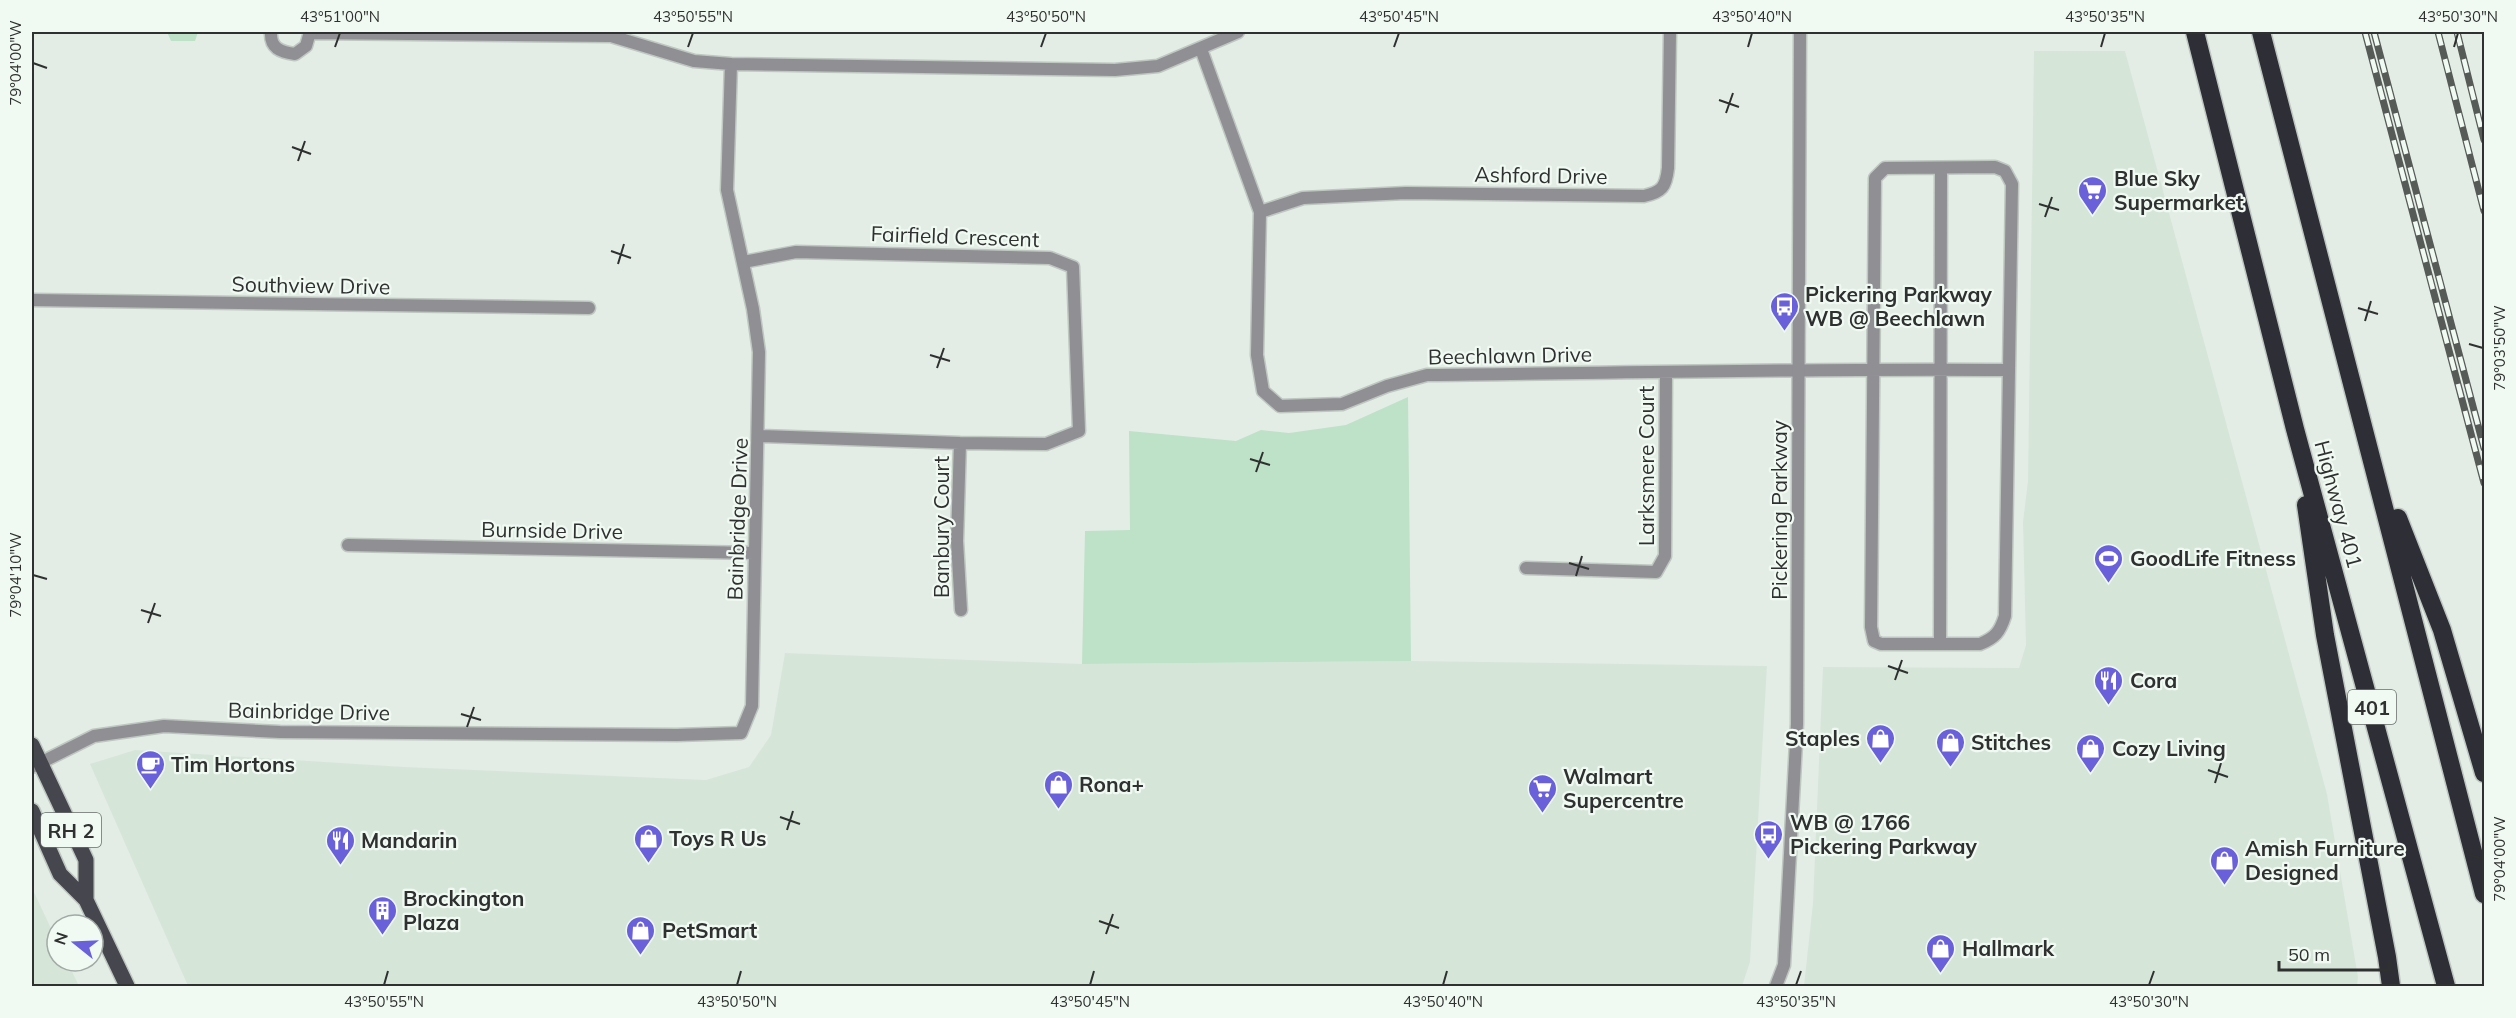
<svg xmlns="http://www.w3.org/2000/svg" width="2516" height="1018" font-family="Mulish,sans-serif">
  <style>
    .built { fill: #d5e6d9 }
    .green { fill: #bde2c7 }
    .lines { fill: none; stroke-linecap: round; stroke-linejoin: round }
    .minor-casing { stroke: #bfc7c1; stroke-width: 15 }
    .tertiary-casing { stroke: #bfc7c1; stroke-width: 15 }
    .primary-casing { stroke: #bfc7c1; stroke-width: 18 }
    .motorway-casing { stroke: #bfc7c1; stroke-width: 21 }
    .minor { stroke: #8f8f94; stroke-width: 12 }
    .tertiary { stroke: #8f8f94; stroke-width: 12 }
    .primary { stroke: #46474e; stroke-width: 15 }
    .motorway { stroke: #2e2e36; stroke-width: 18 }
    .rail-casing { stroke: #565b58; stroke-width: 7 }
    .rail { stroke: #f0faf3; stroke-width: 4.5; stroke-dasharray: 14; stroke-linecap: butt }
    .ticks { fill: none; stroke: #2e312f; stroke-width: 2 }
    .labels { text-anchor: middle; dominant-baseline: central; stroke-width: 4.5; stroke-linejoin: round; paint-order: stroke }
    .shield { fill: #f0faf3; stroke: #686d6a; stroke-width: 1.5 }
    .shield-label { font-size: 20px; font-weight: bold; fill: #2e312f }
    .street-label { font-size: 21px; fill: #2e312f; stroke: #f0faf3 }
    .poi-label { font-size: 21px; font-weight: bold; fill: #2e312f; stroke: #f0faf3; text-anchor: start }
    .neatline { fill: none; stroke: #2e312f; stroke-width: 2 }
    .ticks-label { font-size: 15px; text-anchor: middle; fill: #2e312f }
  </style>
  <rect width="100%" height="100%" fill="#e3ede6"/>
  <path class="built" d="M2034 51H2125L2327 794 2358 977 2357 986H1804L1813 903 1823 667 2019 668 2026 645 2023 522 2028 481Z
    M785 653 1082 664 1411 661 1767 666 1750 962 1742 986H188L90 764 135 750 404 767 706 780 749 767 771 735Z
    M32 888 57 941V961H67L79 986H32Z"/>
  <path class="green" d="M167 32H198L195 41H171Z
    M1408 397 1411 661 1082 664 1085 531 1130 530 1129 431 1236 441 1261 430 1289 433 1346 425Z"/>
  <g class="lines">
    <defs>
      <path id="minor" d="M271 32C270 48 280 52 295 54L306 46 310 32
        M310 33 611 36 694 61 731 64
        M1201 49 1260 212 1257 355 1263 391 1280 406 1342 404 1387 386 1427 375C1621 373 1815 368 2009 370L2005 616C2000 632 1995 638 1980 644H1881L1874 641 1871 627 1875 178 1885 168 1995 167 2005 171 2012 184 2009 370
        M1260 212 1303 198 1406 193 1644 196C1662 192 1666 187 1668 168L1670 32
        M743 262 796 252 1050 258 1073 267 1079 431 1046 444 960 443 759 436
        M32 300 589 308
        M960 443 957 541 961 610
        M348 545 755 553
        M1526 568 1656 572 1665 556 1666 372
        M1940 644 1941 168
        M32 767 94 736 164 726 280 732 677 735 741 733 752 706 759 352 753 309 727 190 731 64 1115 70 1158 66 1238 32"/>
      <path id="tertiary" d="M1776 986 1784 965 1797 724 1800 32"/>
      <path id="primary" d="M32 745 86 860V900
        M32 811 60 874 86 900 127 986"/>
      <path id="motorway" d="M2195 32 2295 429 2446 986
        M2261 32 2484 894
        M2306 505 2325 635 2387 957 2391 986
        M2398 518 2442 630 2484 773"/>
    </defs>
    <use href="#minor" class="minor-casing"/>
    <use href="#tertiary" class="tertiary-casing"/>
    <use href="#primary" class="primary-casing"/>
    <use href="#motorway" class="motorway-casing"/>
    <use href="#minor" class="minor"/>
    <use href="#tertiary" class="tertiary"/>
    <use href="#primary" class="primary"/>
    <use href="#motorway" class="motorway"/>
    <defs>
      <path id="rail" d="M2365 32 2484 483
        M2374 32 2484 448
        M2438 32 2484 211
        M2457 32 2484 140"/>
    </defs>
    <use href="#rail" class="rail-casing"/>
    <use href="#rail" class="rail"/>
  </g>
  <path class="ticks" d="M335 47 340 33M688 47 693 33M1041 47 1046 33M1394 47 1399 33M1748 47 1752 33M2101 47 2105 33M2454 47 2458 33M33 63 47 68M1719 100 1739 107M1726 113 1733 93M292 147 311 154M298 161 305 141M2039 204 2059 210M2045 217 2052 197M611 251 631 258M618 264 624 244M2358 308 2378 314M2365 321 2371 301M2469 344 2483 348M930 355 950 361M937 368 944 348M1250 459 1270 465M1256 472 1263 452M1569 563 1589 569M33 575 47 579M1576 576 1582 556M141 610 161 616M148 623 155 603M1888 666 1908 673M1895 680 1902 660M461 714 481 720M467 727 474 707M2208 770 2228 777M2215 783 2221 763M780 817 800 824M787 830 793 811M2469 855 2483 859M1099 921 1119 928M1106 934 1113 914M384 985 388 971M737 985 741 971M1090 985 1094 971M1443 985 1447 971M1796 985 1801 971M2149 985 2154 971"/>
  <defs>
    <symbol id="supermarket-pin" viewBox="-11 -11 22 30"><path d="M0 17L-7.5 6A9.5 9.5 0 1 1 7.5 6Z" fill="#6960da" stroke="#f0faf3"/><path d="M-6-5.5h2.5l.6 2H6L4.5 2H-2.5L-4.4-4H-6ZM-1.5 3.2a1.3 1.3 0 1 0 .1 0ZM3 3.2a1.3 1.3 0 1 0 .1 0Z" fill="#fff"/></symbol>
    <symbol id="bus-pin" viewBox="-11 -11 22 30"><path d="M0 17L-7.5 6A9.5 9.5 0 1 1 7.5 6Z" fill="#6960da" stroke="#f0faf3"/><path d="M-5-6H5V4H4V6H2V4H-2V6H-4V4H-5ZM-3.5-4V0h7V-4ZM-3.5 1.2v1.5H-2V1.2ZM2 1.2v1.5H3.5V1.2Z" fill="#fff"/></symbol>
    <symbol id="stadium-pin" viewBox="-11 -11 22 30"><path d="M0 17L-7.5 6A9.5 9.5 0 1 1 7.5 6Z" fill="#6960da" stroke="#f0faf3"/><path d="M0-5a6.5 5 0 1 0 0 10a6.5 5 0 1 0 0-10ZM-3.5-1.8h7v3.6h-7Z" fill="#fff"/></symbol>
    <symbol id="restaurant-pin" viewBox="-11 -11 22 30"><path d="M0 17L-7.5 6A9.5 9.5 0 1 1 7.5 6Z" fill="#6960da" stroke="#f0faf3"/><path d="M-5-6h1v4h1v-4h1v4h1v-4h1v5L-1.5 .5V6h-2V.5L-5-1ZM5-6V6H3V1.5H1.5Q1.5-4 5-6Z" fill="#fff"/></symbol>
    <symbol id="shop-pin" viewBox="-11 -11 22 30"><path d="M0 17L-7.5 6A9.5 9.5 0 1 1 7.5 6Z" fill="#6960da" stroke="#f0faf3"/><path d="M-5-2.5h2.3a2.7 3.5 0 0 1 5.4 0H5L5.5 6h-11ZM-1.5-2.5h3a1.5 2.3 0 0 0-3 0Z" fill="#fff"/></symbol>
    <symbol id="cafe-pin" viewBox="-11 -11 22 30"><path d="M0 17L-7.5 6A9.5 9.5 0 1 1 7.5 6Z" fill="#6960da" stroke="#f0faf3"/><path d="M-5.5-4.5H6V0H3Q3 3.5 0 3.5H-2.5Q-5.5 3.5-5.5 0ZM3-3.2v2h1.7v-2ZM-6 4.5H4V6H-6Z" fill="#fff"/></symbol>
    <symbol id="building-pin" viewBox="-11 -11 22 30"><path d="M0 17L-7.5 6A9.5 9.5 0 1 1 7.5 6Z" fill="#6960da" stroke="#f0faf3"/><path d="M-4-6H4V6H1V3H-1V6H-4ZM-2.5-4.3h1.7v1.8h-1.7ZM.8-4.3h1.7v1.8H.8ZM-2.5-1h1.7V.8h-1.7ZM.8-1h1.7V.8H.8Z" fill="#fff"/></symbol>
  </defs>
  <g fill-rule="evenodd">
    <use href="#supermarket-pin" x="2076" y="174" width="33" height="45"/>
    <use href="#bus-pin" x="1768" y="290" width="33" height="45"/>
    <use href="#stadium-pin" x="2092" y="542" width="33" height="45"/>
    <use href="#restaurant-pin" x="2092" y="664" width="33" height="45"/>
    <use href="#shop-pin" x="1864" y="722" width="33" height="45"/>
    <use href="#shop-pin" x="1934" y="726" width="33" height="45"/>
    <use href="#shop-pin" x="2074" y="732" width="33" height="45"/>
    <use href="#cafe-pin" x="134" y="748" width="33" height="45"/>
    <use href="#shop-pin" x="1042" y="768" width="33" height="45"/>
    <use href="#supermarket-pin" x="1526" y="772" width="33" height="45"/>
    <use href="#bus-pin" x="1752" y="818" width="33" height="45"/>
    <use href="#shop-pin" x="632" y="822" width="33" height="45"/>
    <use href="#restaurant-pin" x="324" y="824" width="33" height="45"/>
    <use href="#shop-pin" x="2208" y="844" width="33" height="45"/>
    <use href="#building-pin" x="366" y="894" width="33" height="45"/>
    <use href="#shop-pin" x="624" y="914" width="33" height="45"/>
    <use href="#shop-pin" x="1924" y="932" width="33" height="45"/>
  </g>
  <g class="labels">
    <g class="shield">
      <rect x="2348" y="690" width="48" height="34" rx="4.5"/>
      <rect x="41" y="813" width="60" height="34" rx="4.5"/>
    </g>
    <g class="shield-label">
      <text x="2372" y="707">401</text>
      <text x="71" y="830">RH 2</text>
    </g>
    <g class="street-label">
      <text transform="translate(1541 175) rotate(1)">Ashford Drive</text>
      <text transform="translate(955 236) rotate(2)">Fairfield Crescent</text>
      <text transform="translate(311 285) rotate(1)">Southview Drive</text>
      <text transform="translate(1510 355) rotate(-1)">Beechlawn Drive</text>
      <text transform="translate(1646 466) rotate(-90)">Larksmere Court</text>
      <text transform="translate(2339 504) rotate(75)">Highway 401</text>
      <text transform="translate(1779 510) rotate(-90)">Pickering Parkway</text>
      <text transform="translate(737 519) rotate(-88)">Bainbridge Drive</text>
      <text transform="translate(941 527) rotate(-90)">Banbury Court</text>
      <text transform="translate(552 530) rotate(1)">Burnside Drive</text>
      <text transform="translate(309 711) rotate(1)">Bainbridge Drive</text>
    </g>
    <g class="poi-label">
      <text x="2114" y="178">Blue Sky<tspan x="2114" dy="24">Supermarket</tspan></text>
      <text x="1805" y="294">Pickering Parkway<tspan x="1805" dy="24">WB @ Beechlawn</tspan></text>
      <text x="2130" y="558">GoodLife Fitness</text>
      <text x="2130" y="680">Cora</text>
      <text x="1860" y="738" text-anchor="end">Staples</text>
      <text x="1971" y="742">Stitches</text>
      <text x="2112" y="748">Cozy Living</text>
      <text x="171" y="764">Tim Hortons</text>
      <text x="1563" y="776">Walmart<tspan x="1563" dy="24">Supercentre</tspan></text>
      <text x="1079" y="784">Rona+</text>
      <text x="1790" y="822">WB @ 1766<tspan x="1790" dy="24">Pickering Parkway</tspan></text>
      <text x="669" y="838">Toys R Us</text>
      <text x="361" y="840">Mandarin</text>
      <text x="2245" y="848">Amish Furniture<tspan x="2245" dy="24">Designed</tspan></text>
      <text x="403" y="898">Brockington<tspan x="403" dy="24">Plaza</tspan></text>
      <text x="662" y="930">PetSmart</text>
      <text x="1962" y="948">Hallmark</text>
    </g>
  </g>
  <rect width="2516" height="1018" fill="none" stroke="#f0faf3" stroke-width="66"/>
  <g transform="translate(75 943) rotate(288)"><circle r="28" fill="#f0faf3" stroke="#a2aaa5" stroke-width="1.5"/>
  <path d="M0-4.5L10 22L0 15L-10 22Z" fill="#6960da"/>
  <text y="-9" font-size="16" font-weight="bold" text-anchor="middle" fill="#2e312f">N</text>
  </g>
  <path d="M2279 961v9h110v-9" fill="none" stroke="#2e312f" stroke-width="3"/>
  <text x="2288" y="961" font-size="18" fill="#2e312f" stroke="#f0faf3" stroke-width="4.5" paint-order="stroke">50 m</text>
  <rect x="33" y="33" width="2450" height="952" class="neatline"/>
  <g class="ticks-label">
    <text x="340" y="22">43°51'00"N</text>
    <text x="693" y="22">43°50'55"N</text>
    <text x="1046" y="22">43°50'50"N</text>
    <text x="1399" y="22">43°50'45"N</text>
    <text x="1752" y="22">43°50'40"N</text>
    <text x="2105" y="22">43°50'35"N</text>
    <text x="2458" y="22">43°50'30"N</text>
    <text transform="translate(16 63) rotate(-90)" y="5">79°04'00"W</text>
    <text transform="translate(2500 348) rotate(-90)" y="5">79°03'50"W</text>
    <text transform="translate(16 575) rotate(-90)" y="5">79°04'10"W</text>
    <text transform="translate(2500 859) rotate(-90)" y="5">79°04'00"W</text>
    <text x="384" y="1007">43°50'55"N</text>
    <text x="737" y="1007">43°50'50"N</text>
    <text x="1090" y="1007">43°50'45"N</text>
    <text x="1443" y="1007">43°50'40"N</text>
    <text x="1796" y="1007">43°50'35"N</text>
    <text x="2149" y="1007">43°50'30"N</text>
  </g>
</svg>
